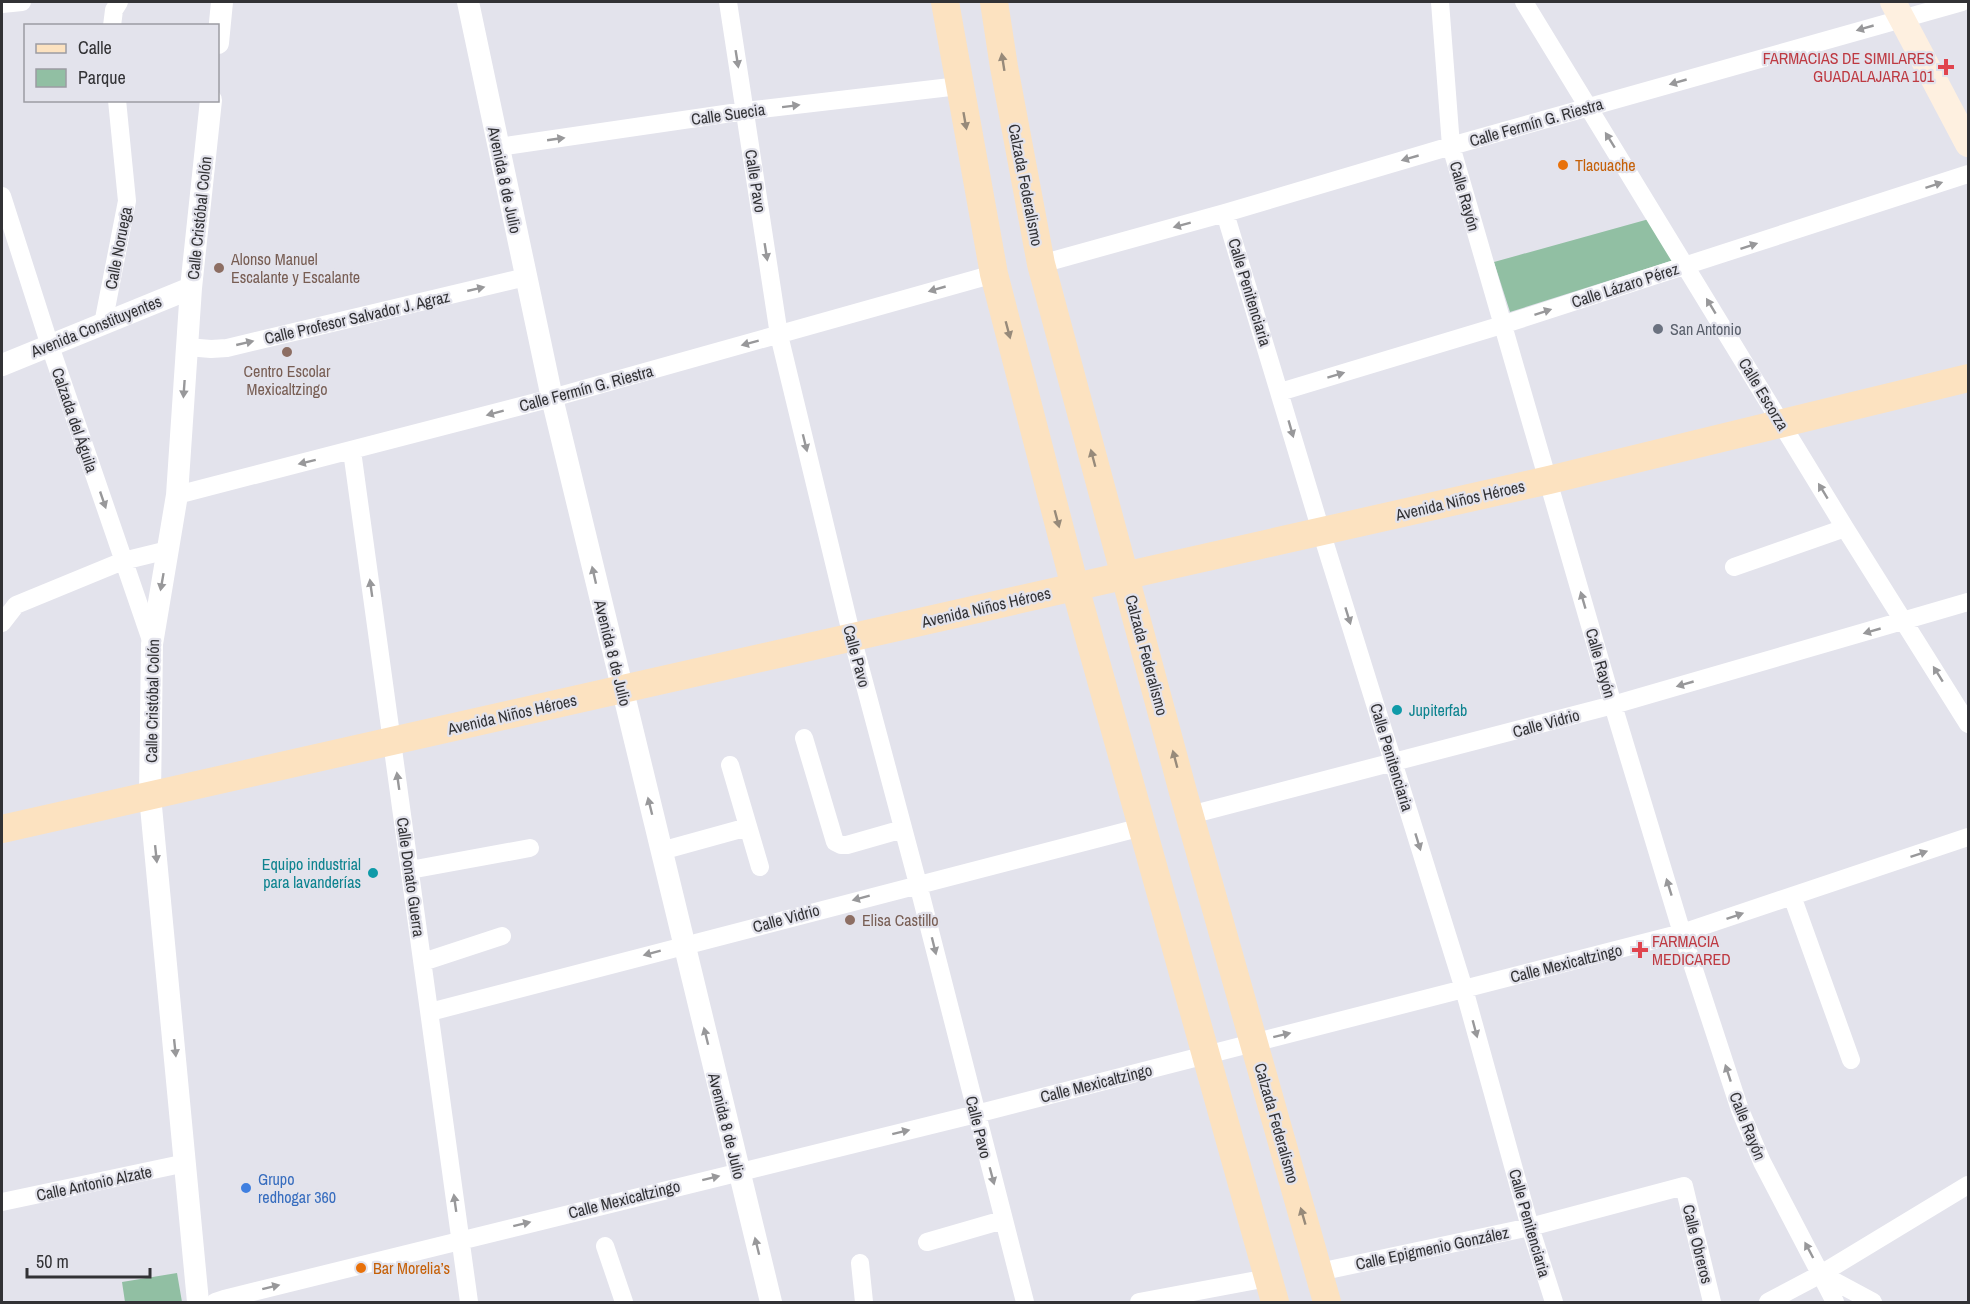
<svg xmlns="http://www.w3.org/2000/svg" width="1970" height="1304" font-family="'Archivo Narrow',sans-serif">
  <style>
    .green { fill: #91bfa3 }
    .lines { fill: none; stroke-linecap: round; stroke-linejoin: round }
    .minor { stroke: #fff; stroke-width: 18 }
    .tertiary { stroke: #fff; stroke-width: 22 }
    .secondary { stroke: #fef0e0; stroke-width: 26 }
    .primary { stroke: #fce2c0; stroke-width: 28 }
    .oneway { fill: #98989a }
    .oneway2 { fill: #978a7a }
    .health-dot { fill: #e0444e; stroke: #e3e3ec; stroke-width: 2 }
    .food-dot { fill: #e8710a; stroke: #e3e3ec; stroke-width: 2 }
    .education-dot { fill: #8d6e63; stroke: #e3e3ec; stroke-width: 2 }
    .worship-dot { fill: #6b7280; stroke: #e3e3ec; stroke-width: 2 }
    .culture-dot { fill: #0f9aa8; stroke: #e3e3ec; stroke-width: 2 }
    .shop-dot { fill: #3f7fe0; stroke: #e3e3ec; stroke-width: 2 }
    .labels { text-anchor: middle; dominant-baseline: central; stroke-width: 4.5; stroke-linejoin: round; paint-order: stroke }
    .health-label { font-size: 16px; fill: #be3a42; stroke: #e3e3ec; text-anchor: end }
    .street-label { font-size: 16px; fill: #323235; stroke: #e3e3ec }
    .food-label { font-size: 16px; fill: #c56008; stroke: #e3e3ec; text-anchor: start }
    .education-label { font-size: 16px; fill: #785e54; stroke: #e3e3ec; text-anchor: start }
    .worship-label { font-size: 16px; fill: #5b616d; stroke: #e3e3ec; text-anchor: start }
    .culture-label { font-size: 16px; fill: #0d838f; stroke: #e3e3ec; text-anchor: start }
    .shop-label { font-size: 16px; fill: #366cbe; stroke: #e3e3ec; text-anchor: start }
  </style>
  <rect width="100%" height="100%" fill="#e3e3ec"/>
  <path class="green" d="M1649 219 1674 260 1510 312 1494 262Z
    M177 1273 182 1302H125L122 1282Z"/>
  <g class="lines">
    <path class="minor" d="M728 2 779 335 852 637 918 884 1025 1302
      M1440 2 1451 146 1613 705 1682 933 1740 1110 1762 1162 1835 1302
      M1524 2 1845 528 1968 724
      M2 4 22 2
      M112 26 114 10 119 2
      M498 147 745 111 959 86
      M2 196 50 346 152 643
      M1225 213 1321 531 1464 989 1530 1227 1554 1302
      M1041 264 1225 213 1451 146 1962 2
      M103 324 127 201 117 100
      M187 347 211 349 227 348 526 277
      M1280 392 1502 325 1968 174
      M352 451 469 1302
      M177 495 552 398 994 274
      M1734 567 1845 528
      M2 623 16 605 123 561 168 550
      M804 738 835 842 841 845H847L903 829
      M730 765 760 867
      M1190 815 1613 705 1968 602
      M661 851 748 827
      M410 870 530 848
      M1792 896 1851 1060
      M423 962 502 936
      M430 1012 1142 827
      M2 1202 186 1163
      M927 1242 1003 1220
      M605 1246 624 1302
      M860 1263 864 1302
      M1319 1272 1530 1227 1684 1186 1712 1302
      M1821 1274 1873 1302
      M215 1302 224 1299 976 1114 1682 933 1968 837
      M1139 1302 1268 1278
      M1768 1302 1821 1274 1968 1185"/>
    <path class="tertiary" d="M468 2 552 398 771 1302
      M218 43 222 2
      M2 365 191 288
      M198 1302 150 796 152 644 177 495 191 288 211 100"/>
    <path class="secondary" d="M1893 2 1968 144"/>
    <path class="primary" d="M945 2 994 274 1075 587 1275 1302
      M994 2 1004 67 1041 264 1183 792 1327 1302
      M2 829 1549 480 1968 378"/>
  </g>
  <defs><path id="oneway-solid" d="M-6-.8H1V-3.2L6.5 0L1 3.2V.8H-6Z" transform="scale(1.5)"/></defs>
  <g class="oneway">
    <use href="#oneway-solid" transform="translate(1865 28) rotate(164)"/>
    <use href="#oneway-solid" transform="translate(737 59) rotate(81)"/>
    <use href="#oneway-solid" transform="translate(1678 82) rotate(164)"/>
    <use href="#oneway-solid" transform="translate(791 106) rotate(-7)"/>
    <use href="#oneway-solid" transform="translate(556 139) rotate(-8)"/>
    <use href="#oneway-solid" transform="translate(1610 140) rotate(-122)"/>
    <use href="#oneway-solid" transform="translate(1410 158) rotate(164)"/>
    <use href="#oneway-solid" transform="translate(1934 185) rotate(-18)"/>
    <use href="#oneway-solid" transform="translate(1182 225) rotate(165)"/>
    <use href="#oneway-solid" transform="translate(1749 246) rotate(-18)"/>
    <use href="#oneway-solid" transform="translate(766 252) rotate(81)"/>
    <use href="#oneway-solid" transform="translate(476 289) rotate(-13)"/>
    <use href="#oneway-solid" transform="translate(937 289) rotate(164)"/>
    <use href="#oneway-solid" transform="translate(1711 306) rotate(-121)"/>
    <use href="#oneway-solid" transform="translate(1543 312) rotate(-18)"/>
    <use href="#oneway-solid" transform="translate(245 343) rotate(-13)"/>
    <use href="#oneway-solid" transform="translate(750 343) rotate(165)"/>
    <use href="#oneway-solid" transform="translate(1336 375) rotate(-17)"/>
    <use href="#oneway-solid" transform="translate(184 389) rotate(94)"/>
    <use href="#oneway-solid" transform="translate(495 413) rotate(165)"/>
    <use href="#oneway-solid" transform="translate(1291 429) rotate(74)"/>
    <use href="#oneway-solid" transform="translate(805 443) rotate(76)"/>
    <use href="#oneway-solid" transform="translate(307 462) rotate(166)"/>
    <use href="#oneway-solid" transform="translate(1823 491) rotate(-121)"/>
    <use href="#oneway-solid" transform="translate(103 500) rotate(71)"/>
    <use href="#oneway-solid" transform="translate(594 575) rotate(-103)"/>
    <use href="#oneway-solid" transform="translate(162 582) rotate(100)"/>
    <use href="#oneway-solid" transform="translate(371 588) rotate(-98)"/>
    <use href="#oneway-solid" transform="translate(1583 600) rotate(-106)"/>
    <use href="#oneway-solid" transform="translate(1348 616) rotate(73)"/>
    <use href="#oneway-solid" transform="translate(1872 631) rotate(164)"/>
    <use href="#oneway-solid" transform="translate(1938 674) rotate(-122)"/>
    <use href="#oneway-solid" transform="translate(1685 684) rotate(164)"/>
    <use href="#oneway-solid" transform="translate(398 781) rotate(-98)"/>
    <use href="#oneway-solid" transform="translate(650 806) rotate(-104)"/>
    <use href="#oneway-solid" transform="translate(1418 842) rotate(73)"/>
    <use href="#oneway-solid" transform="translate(156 854) rotate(84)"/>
    <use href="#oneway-solid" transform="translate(1919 854) rotate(-19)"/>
    <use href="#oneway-solid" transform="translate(1669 887) rotate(-107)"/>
    <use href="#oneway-solid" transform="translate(861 898) rotate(165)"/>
    <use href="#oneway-solid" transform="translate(1735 916) rotate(-19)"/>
    <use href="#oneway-solid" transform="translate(934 946) rotate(76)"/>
    <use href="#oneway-solid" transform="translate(652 953) rotate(165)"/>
    <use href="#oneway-solid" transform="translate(1475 1029) rotate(75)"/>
    <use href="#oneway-solid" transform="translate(1282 1035) rotate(-14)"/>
    <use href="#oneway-solid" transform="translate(706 1036) rotate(-104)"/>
    <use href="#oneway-solid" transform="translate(175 1048) rotate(84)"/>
    <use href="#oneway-solid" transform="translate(1728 1073) rotate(-108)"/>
    <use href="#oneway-solid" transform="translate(901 1132) rotate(-14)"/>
    <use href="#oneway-solid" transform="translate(992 1176) rotate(75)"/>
    <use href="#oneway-solid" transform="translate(711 1178) rotate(-14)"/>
    <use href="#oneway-solid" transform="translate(455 1203) rotate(-98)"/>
    <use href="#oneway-solid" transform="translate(522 1224) rotate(-14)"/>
    <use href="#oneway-solid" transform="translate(757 1246) rotate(-104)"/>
    <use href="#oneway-solid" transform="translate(1809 1250) rotate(-118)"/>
    <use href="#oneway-solid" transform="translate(271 1287) rotate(-14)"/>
  </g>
  <g class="oneway2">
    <use href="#oneway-solid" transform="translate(1003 62) rotate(-99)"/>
    <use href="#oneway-solid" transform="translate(965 121) rotate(80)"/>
    <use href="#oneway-solid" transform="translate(1008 330) rotate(75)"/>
    <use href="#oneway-solid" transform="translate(1093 458) rotate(-105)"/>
    <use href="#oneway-solid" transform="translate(1057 519) rotate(75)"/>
    <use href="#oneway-solid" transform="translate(1175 759) rotate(-105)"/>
    <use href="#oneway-solid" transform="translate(1303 1216) rotate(-106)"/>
  </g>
  <g class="health-dot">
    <path d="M1943 58h6v6h6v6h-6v6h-6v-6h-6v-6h6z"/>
    <path d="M1637 941h6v6h6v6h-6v6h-6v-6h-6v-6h6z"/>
  </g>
  <g class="food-dot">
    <circle cx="1563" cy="165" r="6"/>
    <circle cx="361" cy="1268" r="6"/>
  </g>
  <g class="education-dot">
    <circle cx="219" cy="268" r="6"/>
    <circle cx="287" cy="352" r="6"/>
    <circle cx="850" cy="920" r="6"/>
  </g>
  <circle class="worship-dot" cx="1658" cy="329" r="6"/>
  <g class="culture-dot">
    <circle cx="1397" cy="710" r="6"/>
    <circle cx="373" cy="873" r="6"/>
  </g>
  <circle class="shop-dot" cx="246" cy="1188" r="6"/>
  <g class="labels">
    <g class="health-label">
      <text x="1934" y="58">FARMACIAS DE SIMILARES<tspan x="1934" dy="18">GUADALAJARA 101</tspan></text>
      <text x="1652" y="941" text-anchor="start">FARMACIA<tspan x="1652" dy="18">MEDICARED</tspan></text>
    </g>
    <g class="street-label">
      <text transform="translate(728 114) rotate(-8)">Calle Suecia</text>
      <text transform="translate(1536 122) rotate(-16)">Calle Fermín G. Riestra</text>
      <text transform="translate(505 180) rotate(78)">Avenida 8 de Julio</text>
      <text transform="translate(756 181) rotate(81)">Calle Pavo</text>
      <text transform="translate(1026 185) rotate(79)">Calzada Federalismo</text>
      <text transform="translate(1465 196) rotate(74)">Calle Rayón</text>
      <text transform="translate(199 218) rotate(-84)">Calle Cristóbal Colón</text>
      <text transform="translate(118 248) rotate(-79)">Calle Noruega</text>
      <text transform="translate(1625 285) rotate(-18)">Calle Lázaro Pérez</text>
      <text transform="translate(1250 292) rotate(73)">Calle Penitenciaria</text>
      <text transform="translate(357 317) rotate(-13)">Calle Profesor Salvador J. Agraz</text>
      <text transform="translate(96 326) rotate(-22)">Avenida Constituyentes</text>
      <text transform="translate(586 388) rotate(-15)">Calle Fermín G. Riestra</text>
      <text transform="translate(1764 394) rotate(59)">Calle Escorza</text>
      <text transform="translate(75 420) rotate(71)">Calzada del Águila</text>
      <text transform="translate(1460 500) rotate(-13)">Avenida Niños Héroes</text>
      <text transform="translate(986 607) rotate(-13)">Avenida Niños Héroes</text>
      <text transform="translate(613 653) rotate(76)">Avenida 8 de Julio</text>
      <text transform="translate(1147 655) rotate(75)">Calzada Federalismo</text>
      <text transform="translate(857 656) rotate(75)">Calle Pavo</text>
      <text transform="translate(1601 663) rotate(74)">Calle Rayón</text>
      <text transform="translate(152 701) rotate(-89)">Calle Cristóbal Colón</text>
      <text transform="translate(512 714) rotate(-13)">Avenida Niños Héroes</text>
      <text transform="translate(1546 723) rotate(-15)">Calle Vidrio</text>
      <text transform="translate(1392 757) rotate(73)">Calle Penitenciaria</text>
      <text transform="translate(411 877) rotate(82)">Calle Donato Guerra</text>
      <text transform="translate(786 918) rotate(-15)">Calle Vidrio</text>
      <text transform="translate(1566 963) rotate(-14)">Calle Mexicaltzingo</text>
      <text transform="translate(1096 1083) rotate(-14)">Calle Mexicaltzingo</text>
      <text transform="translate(1277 1123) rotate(74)">Calzada Federalismo</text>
      <text transform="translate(727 1126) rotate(76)">Avenida 8 de Julio</text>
      <text transform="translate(1748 1126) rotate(68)">Calle Rayón</text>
      <text transform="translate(979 1127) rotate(76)">Calle Pavo</text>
      <text transform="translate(94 1183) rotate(-12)">Calle Antonio Alzate</text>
      <text transform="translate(624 1199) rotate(-14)">Calle Mexicaltzingo</text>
      <text transform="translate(1530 1223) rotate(74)">Calle Penitenciaria</text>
      <text transform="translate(1698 1244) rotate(76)">Calle Obreros</text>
      <text transform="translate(1432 1248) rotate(-12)">Calle Epigmenio González</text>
    </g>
    <g class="food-label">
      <text x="1575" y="165">Tlacuache</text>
      <text x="373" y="1268">Bar Morelia’s</text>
    </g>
    <g class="education-label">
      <text x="231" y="259">Alonso Manuel<tspan x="231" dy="18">Escalante y Escalante</tspan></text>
      <text x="287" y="371" text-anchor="middle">Centro Escolar<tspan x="287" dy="18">Mexicaltzingo</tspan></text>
      <text x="862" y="920">Elisa Castillo</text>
    </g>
    <g class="worship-label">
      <text x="1670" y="329">San Antonio</text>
    </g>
    <g class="culture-label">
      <text x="1409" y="710">Jupiterfab</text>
      <text x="361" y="864" text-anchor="end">Equipo industrial<tspan x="361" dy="18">para lavanderías</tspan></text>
    </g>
    <g class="shop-label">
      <text x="258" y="1179">Grupo<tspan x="258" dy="18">redhogar 360</tspan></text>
    </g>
  </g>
  <rect width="1970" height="1304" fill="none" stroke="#323235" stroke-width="6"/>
  <rect x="24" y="24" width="195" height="78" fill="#e3e3ec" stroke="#9c9ca3" stroke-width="1.5"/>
  <rect x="36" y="44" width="30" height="9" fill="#fce2c0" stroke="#9c9ca3" stroke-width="1.5"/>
  <text x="78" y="54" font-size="18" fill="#323235">Calle</text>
  <rect x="36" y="69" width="30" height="18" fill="#91bfa3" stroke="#9c9ca3" stroke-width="1.5"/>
  <text x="78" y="84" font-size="18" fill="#323235">Parque</text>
  <path d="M27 1268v9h123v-9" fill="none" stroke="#323235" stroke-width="3"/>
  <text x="36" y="1268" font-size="18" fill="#323235" stroke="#e3e3ec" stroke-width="4.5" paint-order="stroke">50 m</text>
</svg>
